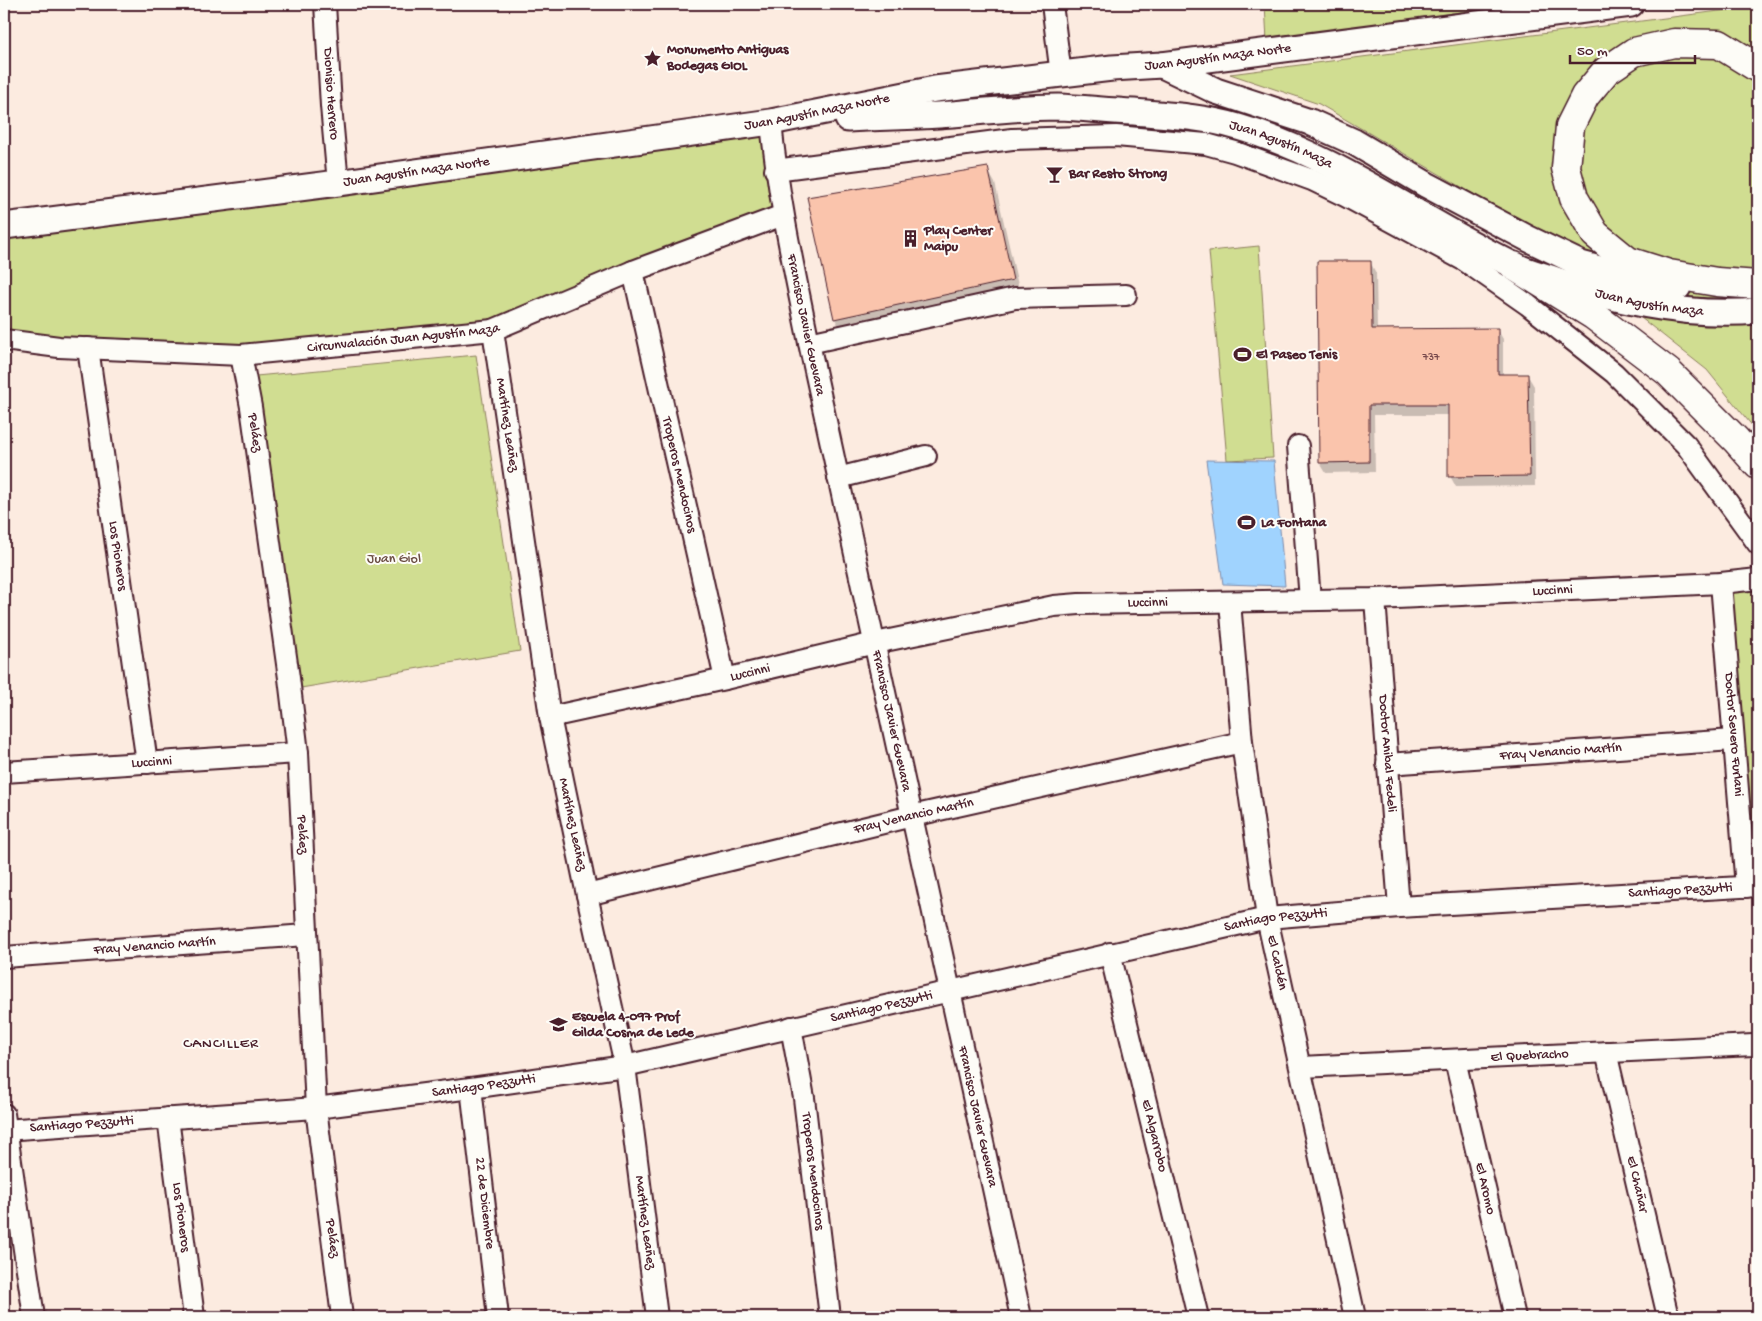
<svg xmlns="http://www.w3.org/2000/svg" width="1762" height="1321" font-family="'Gochi Hand',sans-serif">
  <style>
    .green { fill: #d0dd91; stroke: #8d7e5e }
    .water { fill: #a0d3fe; stroke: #7e8baa }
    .shadow { fill: #0003 }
    .building { fill: #fac4ac; stroke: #4a1f2b }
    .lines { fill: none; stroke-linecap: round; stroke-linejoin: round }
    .minor-casing { stroke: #4a1f2b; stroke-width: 24 }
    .major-casing { stroke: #4a1f2b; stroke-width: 29 }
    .highway-casing { stroke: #4a1f2b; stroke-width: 31 }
    .minor { stroke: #fdfcf7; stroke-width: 20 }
    .major { stroke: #fdfcf7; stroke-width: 25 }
    .highway { stroke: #fdfcf7; stroke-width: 28 }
    .labels { text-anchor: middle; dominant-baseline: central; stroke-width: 4; stroke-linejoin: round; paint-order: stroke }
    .number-label { font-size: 11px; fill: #76484b }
    .poi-label { font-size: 14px; font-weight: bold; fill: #4a1f2b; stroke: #fdfcf7; text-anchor: start }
    .street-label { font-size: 14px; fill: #4a1f2b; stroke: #fdfcf7 }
    .park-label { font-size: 14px; fill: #6c4e44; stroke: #fdfcf7 }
    .neighbourhood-label { font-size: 15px; letter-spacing: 1px; fill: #4a1f2b; stroke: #fdfcf7 }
  </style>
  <rect width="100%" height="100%" fill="#fcebe0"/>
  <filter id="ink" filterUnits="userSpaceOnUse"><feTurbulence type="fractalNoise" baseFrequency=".02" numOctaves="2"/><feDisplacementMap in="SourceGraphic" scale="10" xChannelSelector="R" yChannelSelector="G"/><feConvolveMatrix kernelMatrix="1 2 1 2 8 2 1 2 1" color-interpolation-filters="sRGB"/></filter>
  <g filter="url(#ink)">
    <path class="green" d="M1265 4H1513L1267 41Z
      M1758 6V433L1707 370 1513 217 1319 104 1230 74Z
      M771 122 783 215 493 330 256 353 4 340V226Z
      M1259 246 1273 458 1227 460 1209 251Z
      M476 355 520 651 301 688 256 376Z
      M1758 583V875L1753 876 1727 586Z"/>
    <path class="water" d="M1206 460 1274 461 1285 586 1223 584Z"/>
    <path class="shadow" d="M987 169 995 183 1020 294 843 333 835 319Z
      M1370 262 1376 273 1377 330 1497 329 1503 339V376H1528L1534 386 1535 486 1456 487 1450 476 1449 415H1374L1375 472 1326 473 1320 463Z"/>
    <path class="building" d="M988 167 1013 280 834 319 807 197Z
      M1317 261H1371L1372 329 1498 328V374H1528L1530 476 1448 477V405H1369V462L1319 463Z"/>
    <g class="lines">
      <defs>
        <g id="minor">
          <path id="s1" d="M325 4 331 106 338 183"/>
          <path d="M1052 4 1061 75"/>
          <path id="s2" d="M771 122C778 197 794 269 809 343L1021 1317"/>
          <path d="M775 170 1012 139 1116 136 1206 144 1235 152 1312 180 1345 196 1465 261 1528 305 1614 373 1686 445 1758 544"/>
          <path id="s3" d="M633 271 725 679"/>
          <path id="s4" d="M493 330 550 717 587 895 625 1066 657 1317"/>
          <path id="s5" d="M4 340 59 347 241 355 493 330 633 271 783 215"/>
          <path d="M809 343 1015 298 1126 295"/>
          <path id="s6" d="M88 348 147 763"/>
          <path id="s7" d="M241 355 251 407 289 678 298 753 316 1108 342 1317"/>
          <path d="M1298 446 1310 600"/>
          <path d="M838 478 926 456"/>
          <path id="s8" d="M1721 583 1746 887"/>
          <path id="s9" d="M1375 599 1399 907"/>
          <path id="s10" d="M1230 602 1242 742 1267 918 1355 1317"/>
          <path id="s11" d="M550 717 725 679 875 643 1054 606 1079 604 1375 599 1721 583 1758 579"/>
          <path id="s12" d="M1387 764 1733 740"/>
          <path id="s13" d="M4 772 298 753"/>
          <path id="s14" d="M587 895 912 816 1242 742"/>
          <path id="s15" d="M1110 953 1198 1317"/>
          <path id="s16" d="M4 957 306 935"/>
          <path id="s17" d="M791 1027 804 1098 830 1317"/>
          <path id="s18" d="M1606 1052 1668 1317"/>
          <path id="s19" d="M1455 1060 1515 1317"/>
          <path id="s20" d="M1301 1067 1753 1045 1758 1047"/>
          <path id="s21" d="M471 1088 498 1317"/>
          <path d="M4 1114 34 1317"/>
          <path id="s22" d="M168 1118 194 1317"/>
          <path id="s23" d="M4 1130 316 1108 471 1088 625 1066 1267 918 1399 907 1758 886"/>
        </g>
        <g id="major">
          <path d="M1162 65 1216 91 1310 122 1354 142 1427 185 1527 238 1581 264 1637 279 1678 287"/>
          <path id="s24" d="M848 119C878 117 908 117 939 115 978 112 1018 107 1058 107 1083 108 1109 111 1134 112 1169 115 1205 117 1238 127 1337 156 1420 220 1511 264 1525 271 1542 275 1556 280 1621 303 1689 317 1758 311"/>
          <path id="s25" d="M4 226 338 183 771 122 935 89 1112 68 1162 65 1631 4"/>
        </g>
        <path id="highway" d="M1758 68 1719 44 1674 43 1634 52 1606 71 1585 96 1570 126 1566 168 1574 198 1595 234 1628 261 1669 274 1717 282 1758 285
          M1514 266 1593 315 1668 372 1736 440 1758 465"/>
      </defs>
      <use href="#minor" class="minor-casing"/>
      <use href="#major" class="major-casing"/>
      <use href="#highway" class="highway-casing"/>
      <use href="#minor" class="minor"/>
      <use href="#major" class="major"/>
      <use href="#highway" class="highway"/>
    </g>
  </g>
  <defs>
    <symbol id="sight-bare" viewBox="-9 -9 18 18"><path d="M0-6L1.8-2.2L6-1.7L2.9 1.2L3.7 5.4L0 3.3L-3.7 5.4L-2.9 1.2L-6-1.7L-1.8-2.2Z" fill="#4a1f2b" stroke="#fdfcf7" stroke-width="2.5" paint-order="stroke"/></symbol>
    <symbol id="bar-bare" viewBox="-9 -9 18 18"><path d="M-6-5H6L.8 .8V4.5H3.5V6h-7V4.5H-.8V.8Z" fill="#4a1f2b" stroke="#fdfcf7" stroke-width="2.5" paint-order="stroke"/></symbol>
    <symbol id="building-bare" viewBox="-9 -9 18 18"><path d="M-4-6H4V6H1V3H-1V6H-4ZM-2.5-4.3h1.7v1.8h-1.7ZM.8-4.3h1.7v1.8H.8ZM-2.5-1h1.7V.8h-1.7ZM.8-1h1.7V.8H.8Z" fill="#4a1f2b" stroke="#fdfcf7" stroke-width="2.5" paint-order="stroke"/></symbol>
    <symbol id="stadium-bare" viewBox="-9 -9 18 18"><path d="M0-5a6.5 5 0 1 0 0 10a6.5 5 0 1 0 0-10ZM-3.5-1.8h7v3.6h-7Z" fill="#4a1f2b" stroke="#fdfcf7" stroke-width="2.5" paint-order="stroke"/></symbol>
    <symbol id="school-bare" viewBox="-9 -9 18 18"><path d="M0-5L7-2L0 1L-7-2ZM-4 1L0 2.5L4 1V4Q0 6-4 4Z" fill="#4a1f2b" stroke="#fdfcf7" stroke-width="2.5" paint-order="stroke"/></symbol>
  </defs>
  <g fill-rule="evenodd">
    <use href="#sight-bare" x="640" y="46" width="25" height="25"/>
    <use href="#bar-bare" x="1042" y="162" width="25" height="25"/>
    <use href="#building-bare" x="898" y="226" width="25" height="25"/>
    <use href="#stadium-bare" x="1230" y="342" width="25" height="25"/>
    <use href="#stadium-bare" x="1234" y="510" width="25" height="25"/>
    <use href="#school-bare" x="546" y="1012" width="25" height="25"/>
  </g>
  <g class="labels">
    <g class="number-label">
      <text x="1431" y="358">737</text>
    </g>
    <g class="poi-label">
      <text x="667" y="50">Monumento Antiguas<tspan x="667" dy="16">Bodegas GIOL</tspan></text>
      <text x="1069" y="174">Bar Resto Strong</text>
      <text x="924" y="231">Play Center<tspan x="924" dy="16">Maipu</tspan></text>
      <text x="1256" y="355">El Paseo Tenis</text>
      <text x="1261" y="523">La Fontana</text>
      <text x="572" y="1017">Escuela 4-097 Prof<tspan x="572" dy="16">Gilda Cosma de Lede</tspan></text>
    </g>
    <g class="street-label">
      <text stroke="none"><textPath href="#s25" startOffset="1226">Juan Agustín Maza Norte</textPath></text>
      <text stroke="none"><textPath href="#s1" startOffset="90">Dionisio Herrero</textPath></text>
      <text stroke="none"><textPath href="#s25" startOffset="821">Juan Agustín Maza Norte</textPath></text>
      <text stroke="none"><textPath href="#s24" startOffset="438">Juan Agustín Maza</textPath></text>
      <text stroke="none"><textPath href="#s25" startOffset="416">Juan Agustín Maza Norte</textPath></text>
      <text stroke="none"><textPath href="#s24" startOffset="842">Juan Agustín Maza</textPath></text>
      <text stroke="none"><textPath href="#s2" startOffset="206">Francisco Javier Guevara</textPath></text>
      <text stroke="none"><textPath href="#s5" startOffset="401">Circunvalación Juan Agustín Maza</textPath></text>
      <text stroke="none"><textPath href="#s4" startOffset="96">Martínez Leañez</textPath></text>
      <text stroke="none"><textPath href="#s7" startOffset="79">Peláez</textPath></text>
      <text stroke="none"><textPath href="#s3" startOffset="209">Troperos Mendocinos</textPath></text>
      <text stroke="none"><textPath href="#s6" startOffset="210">Los Pioneros</textPath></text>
      <text stroke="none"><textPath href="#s11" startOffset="1015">Luccinni</textPath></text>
      <text stroke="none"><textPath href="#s11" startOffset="610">Luccinni</textPath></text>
      <text stroke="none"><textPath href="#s11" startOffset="205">Luccinni</textPath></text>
      <text stroke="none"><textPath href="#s2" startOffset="611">Francisco Javier Guevara</textPath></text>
      <text stroke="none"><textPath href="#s8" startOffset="152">Doctor Severo Furlani</textPath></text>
      <text stroke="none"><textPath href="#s12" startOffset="174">Fray Venancio Martín</textPath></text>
      <text stroke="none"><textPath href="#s9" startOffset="155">Doctor Anibal Fedeli</textPath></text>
      <text stroke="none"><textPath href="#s13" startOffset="148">Luccinni</textPath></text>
      <text stroke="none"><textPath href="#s14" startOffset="336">Fray Venancio Martín</textPath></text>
      <text stroke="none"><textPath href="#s4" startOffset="501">Martínez Leañez</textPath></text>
      <text stroke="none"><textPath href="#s7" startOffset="484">Peláez</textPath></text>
      <text stroke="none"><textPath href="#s23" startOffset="1698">Santiago Pezzutti</textPath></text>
      <text stroke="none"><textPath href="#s23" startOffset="1292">Santiago Pezzutti</textPath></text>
      <text stroke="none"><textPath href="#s16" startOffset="151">Fray Venancio Martín</textPath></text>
      <text stroke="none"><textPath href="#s10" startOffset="364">El Caldén</textPath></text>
      <text stroke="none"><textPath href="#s23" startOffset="888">Santiago Pezzutti</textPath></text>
      <text stroke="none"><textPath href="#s20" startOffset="229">El Quebracho</textPath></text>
      <text stroke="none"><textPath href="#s23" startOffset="482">Santiago Pezzutti</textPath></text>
      <text stroke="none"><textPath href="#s2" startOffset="1016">Francisco Javier Guevara</textPath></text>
      <text stroke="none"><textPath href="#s23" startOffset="78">Santiago Pezzutti</textPath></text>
      <text stroke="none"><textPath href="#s15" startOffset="188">El Algarrobo</textPath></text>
      <text stroke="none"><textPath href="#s17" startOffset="146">Troperos Mendocinos</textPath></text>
      <text stroke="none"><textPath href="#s18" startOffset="136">El Chañar</textPath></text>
      <text stroke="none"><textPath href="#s19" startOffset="132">El Aromo</textPath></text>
      <text stroke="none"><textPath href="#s21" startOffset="116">22 de Diciembre</textPath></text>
      <text stroke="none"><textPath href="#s22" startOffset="100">Los Pioneros</textPath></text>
      <text stroke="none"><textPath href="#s4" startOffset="906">Martínez Leañez</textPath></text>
      <text stroke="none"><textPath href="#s7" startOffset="889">Peláez</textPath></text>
    </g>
    <g class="park-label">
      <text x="394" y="559">Juan Giol</text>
    </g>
    <g class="neighbourhood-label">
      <text x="221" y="1044">CANCILLER</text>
    </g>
  </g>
  <rect width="1762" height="1321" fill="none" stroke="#fdfcf7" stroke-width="20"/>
  <rect x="10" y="10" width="1742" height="1301" fill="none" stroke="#4a1f2b" stroke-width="2" filter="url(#ink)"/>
  <path d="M1570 55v8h125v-8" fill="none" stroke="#4a1f2b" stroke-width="2.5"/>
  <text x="1577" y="55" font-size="15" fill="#4a1f2b" stroke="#fdfcf7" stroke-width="4" paint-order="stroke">50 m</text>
</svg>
